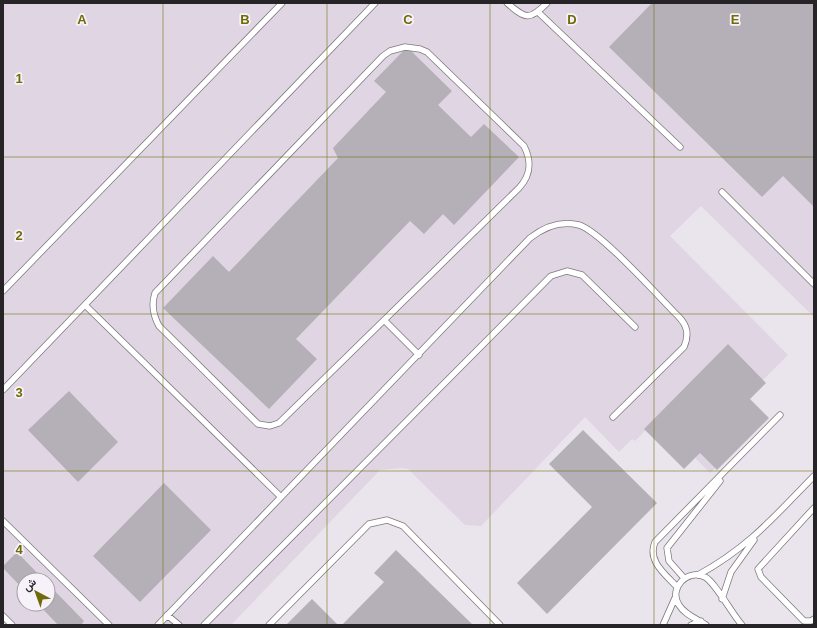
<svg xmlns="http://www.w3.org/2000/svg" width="817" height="628" font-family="Helvetica,Vazirmatn,sans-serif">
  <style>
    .built { fill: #e0d6e3; fill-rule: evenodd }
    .building { fill: #b5b0b7 }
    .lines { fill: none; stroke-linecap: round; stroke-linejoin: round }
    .service-casing { stroke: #7d787e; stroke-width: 7 }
    .service { stroke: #fff; stroke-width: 5.5 }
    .grid { fill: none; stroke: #6f6b08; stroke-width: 1; stroke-opacity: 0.55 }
    .grid-label { font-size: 13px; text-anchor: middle; font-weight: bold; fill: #6f6b08; stroke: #f7f2f9; stroke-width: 3.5; stroke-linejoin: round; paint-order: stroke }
  </style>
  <rect width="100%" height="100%" fill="#eae4ec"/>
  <path class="built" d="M3 3H814V317L701 206 670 236 788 355 742 401 763 422 710 473 657 419 635 441 632 439 619 452 585 417 481 526 465 525 408 469 402 468 380 470 231 625H3ZM24 580H48V604H24Z"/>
  <path class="building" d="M652 3H814V207L783 176 762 197 609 47Z
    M407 47 452 91 438 105 471 137 484 124 519 157 454 225 443 214 424 234 410 221 296 339 317 359 269 409 163 308 213 256 229 272 338 158 333 148 386 92 374 81Z
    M728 344 766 383 750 399 769 418 717 470 700 453 684 469 644 429Z
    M69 391 118 442 78 482 28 430Z
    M583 430 657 503 547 614 517 583 592 507 549 464Z
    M164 483 211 530 140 602 93 556Z
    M396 550 473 625H342L384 582 374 573Z
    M17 552 44 580H24V590L3 568V566Z
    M48 584 84 621 81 625H58L38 604H48Z
    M312 599 338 625H286Z"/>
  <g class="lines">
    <defs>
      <path id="service" d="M507 3C526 19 529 21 547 3
        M538 12 680 147
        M405 47 420 49 427 52 524 146C532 162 531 175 519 188L279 423 270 426 258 424 159 326C153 315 151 305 155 293L383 56 390 51Z
        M722 192 814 284
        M3 291 282 3
        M85 305 281 497
        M384 320 419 355
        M3 390 375 3
        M814 508 758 569 761 577 804 621H811L814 619
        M3 521 109 625
        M698 575C748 548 775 516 814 476
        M684 578 669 561 667 548 720 481
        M677 587C665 574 647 561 655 542L780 415
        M722 599 731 572 754 540
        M167 615 179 625
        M3 616 12 625
        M158 625 530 238C544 227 560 220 579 225 600 231 659 297 678 316 688 326 689 335 684 347L613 417
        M204 625 551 276 567 271 582 275 635 327
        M269 625 369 524 387 520 403 526 500 625
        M663 625 675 598
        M691 625 701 621
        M706 625C697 619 684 614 679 605 668 589 687 568 705 577 715 582 732 614 742 625"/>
    </defs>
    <use href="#service" class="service-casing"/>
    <use href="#service" class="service"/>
  </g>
  <path class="grid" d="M163 3V625M327 3V625M490 3V625M654 3V625M3 157H814M3 314H814M3 471H814"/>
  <g class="grid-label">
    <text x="82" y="24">A</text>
    <text x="245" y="24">B</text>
    <text x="408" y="24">C</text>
    <text x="572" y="24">D</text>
    <text x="735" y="24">E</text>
    <text x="19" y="83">1</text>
    <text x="19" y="240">2</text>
    <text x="19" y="397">3</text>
    <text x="19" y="554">4</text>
  </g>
  <rect width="817" height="628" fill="none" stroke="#262426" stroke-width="8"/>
  <g transform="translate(36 592) rotate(319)"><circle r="19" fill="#f7f2f9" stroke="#a3a0a5"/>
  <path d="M0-3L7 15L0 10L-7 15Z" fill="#6f6b08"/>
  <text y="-6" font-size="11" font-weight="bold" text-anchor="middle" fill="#262426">ش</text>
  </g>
</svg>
